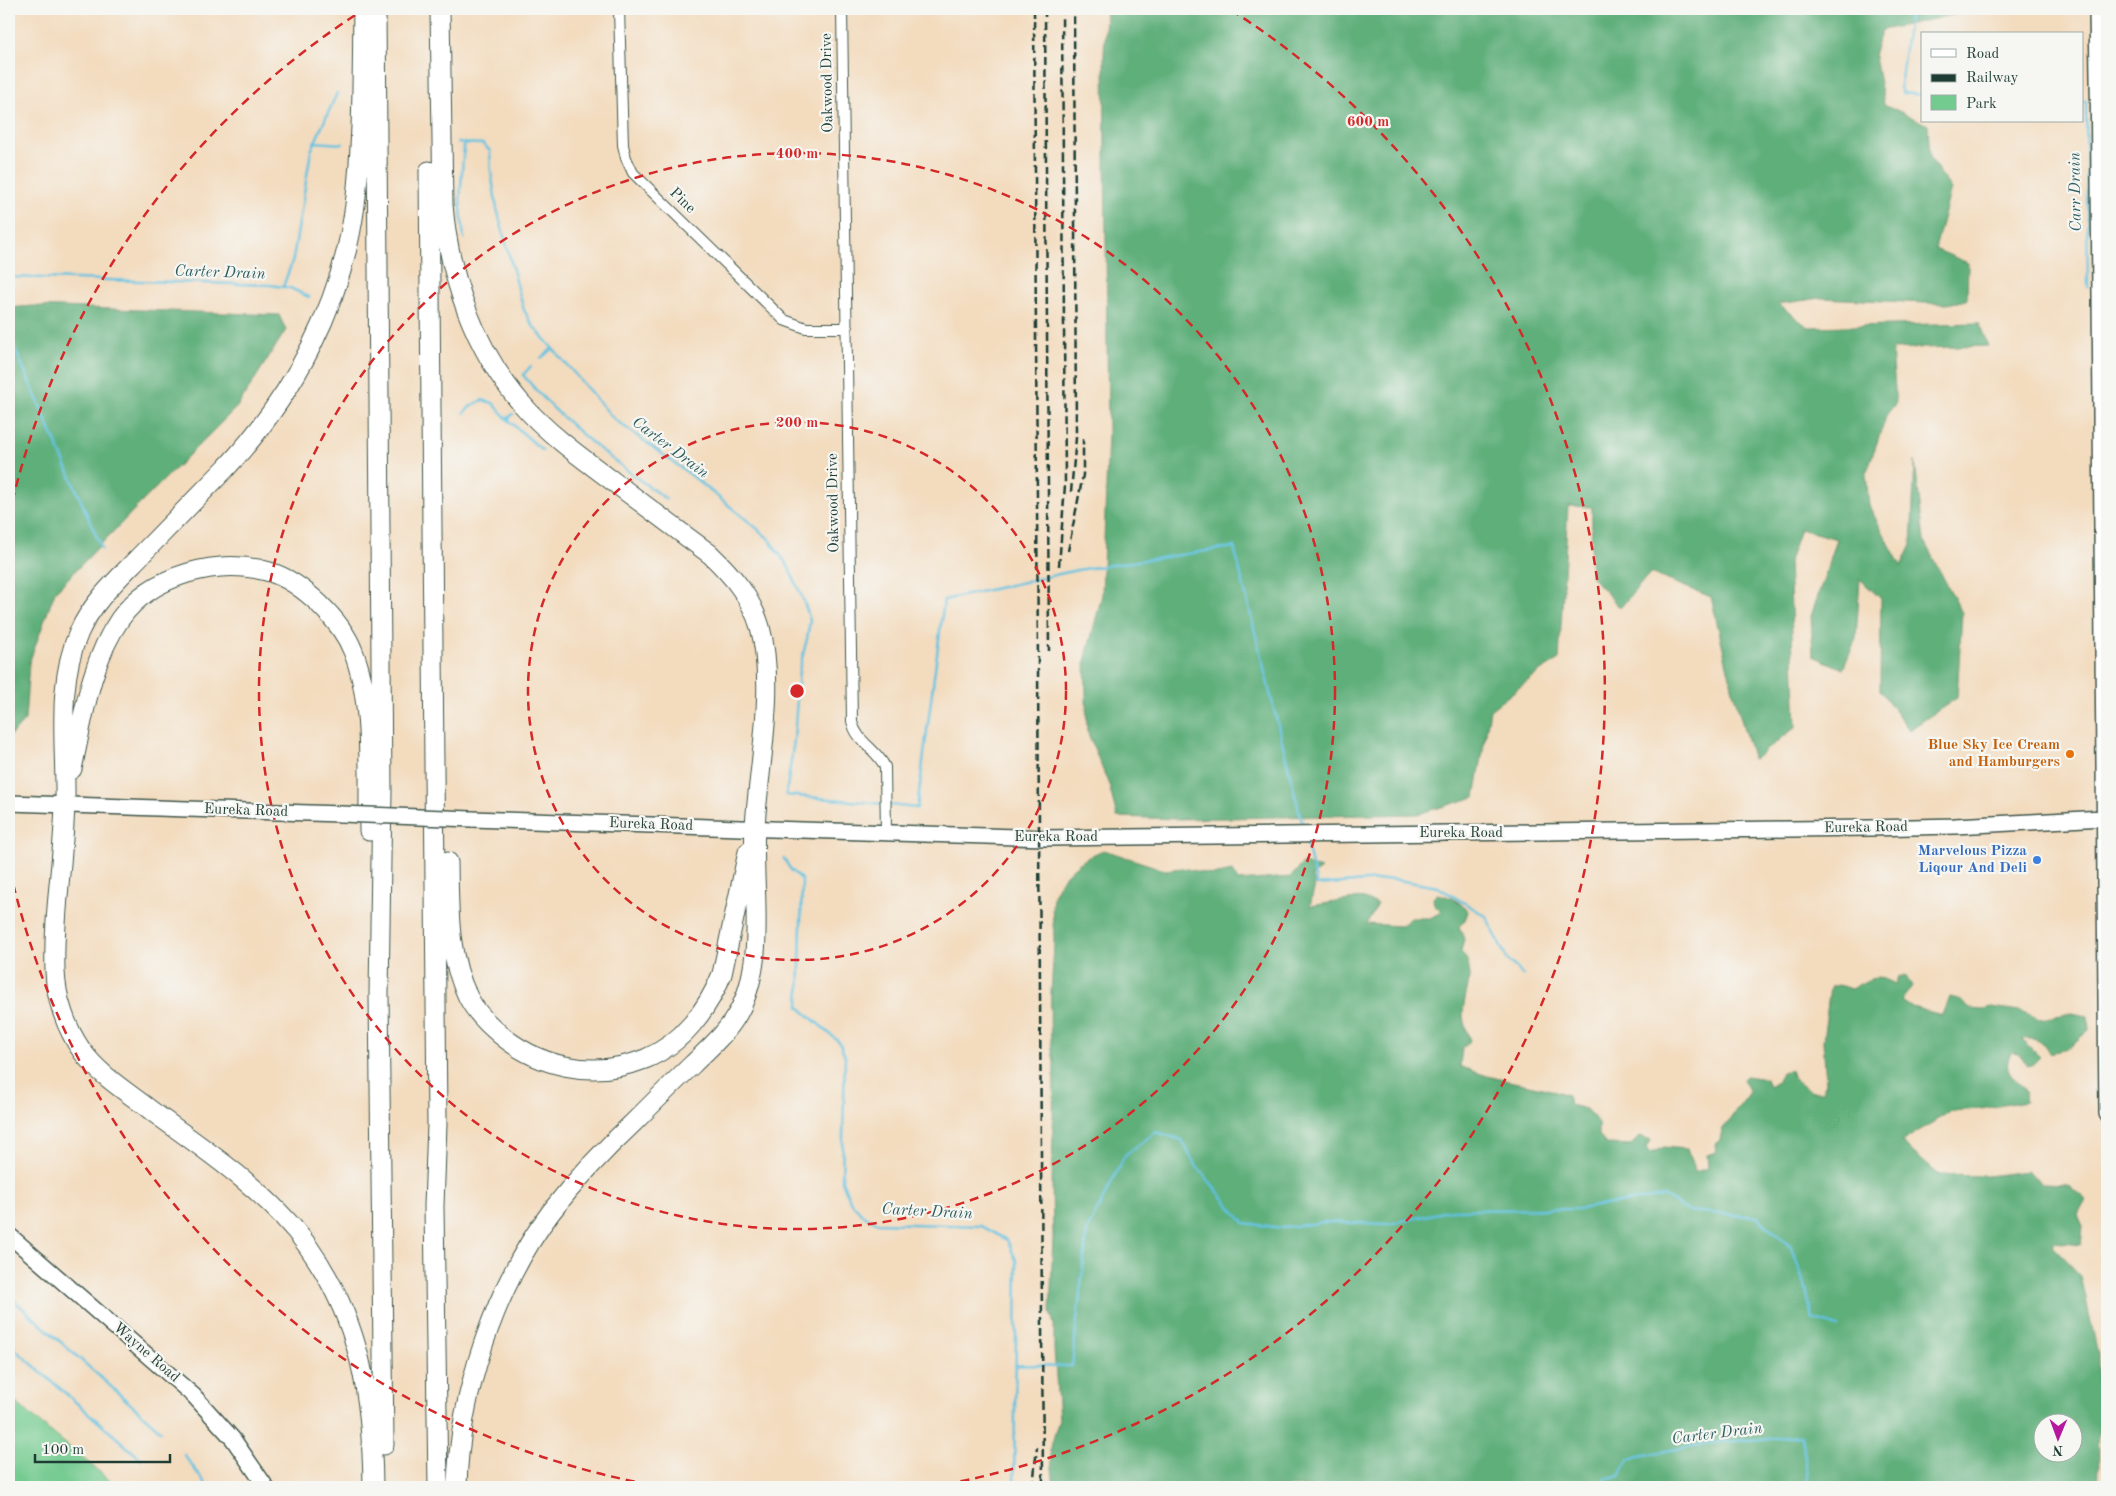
<svg xmlns="http://www.w3.org/2000/svg" width="2116" height="1496" font-family="'Old Standard TT',serif">
  <style>
    .green { fill: #74cb90; stroke: #4a8462 }
    .forest { fill: #5faf7a; stroke: #3f7657; fill-rule: evenodd }
    .lines { fill: none; stroke-linecap: round; stroke-linejoin: round }
    .stream { stroke: #62c2e0; stroke-width: 2.5 }
    .street-casing { stroke: #3f5549; stroke-width: 12 }
    .secondary-casing { stroke: #3f5549; stroke-width: 18 }
    .highway-casing { stroke: #3f5549; stroke-width: 21 }
    .street { stroke: #fff; stroke-width: 10 }
    .secondary { stroke: #fff; stroke-width: 15 }
    .highway { stroke: #fff; stroke-width: 19 }
    .rail { stroke: #1f3d34; stroke-width: 2.5; stroke-dasharray: 8 4; stroke-linecap: butt }
    .secondary-bridge-casing { stroke: #3f5549; stroke-width: 18; stroke-linecap: butt }
    .secondary-bridge { stroke: #fff; stroke-width: 15 }
    .ring { fill: none; stroke: #d62828; stroke-width: 2.5; stroke-dasharray: 9 6 }
    .food-dot { fill: #e8710a; stroke: #f6f6f2; stroke-width: 2 }
    .shop-dot { fill: #3f7fe0; stroke: #f6f6f2; stroke-width: 2 }
    .labels { text-anchor: middle; dominant-baseline: central; stroke-width: 4.5; stroke-linejoin: round; paint-order: stroke }
    .street-label { font-size: 15px; fill: #1f3d34; stroke: #f6f6f2 }
    .food-label { font-size: 15px; font-weight: bold; fill: #c56008; stroke: #f6f6f2; text-anchor: end }
    .shop-label { font-size: 15px; font-weight: bold; fill: #366cbe; stroke: #f6f6f2; text-anchor: end }
    .water-label { font-size: 16px; font-style: italic; fill: #305e5f; stroke: #f6f6f2 }
    .centre { fill: #d62828; stroke: #f6f6f2; stroke-width: 2.5 }
    .ring-label { font-size: 15px; text-anchor: middle; font-weight: bold; fill: #d62828; stroke: #f6f6f2; stroke-width: 4.5; stroke-linejoin: round; paint-order: stroke }
  </style>
  <rect width="100%" height="100%" fill="#f6f6f2"/>
  <filter id="ink" filterUnits="userSpaceOnUse"><feTurbulence type="fractalNoise" baseFrequency=".02" numOctaves="2"/><feDisplacementMap in="SourceGraphic" scale="10" xChannelSelector="R" yChannelSelector="G"/><feConvolveMatrix kernelMatrix="1 2 1 2 8 2 1 2 1" color-interpolation-filters="sRGB"/></filter>
  <filter id="wash" filterUnits="userSpaceOnUse"><feTurbulence type="fractalNoise" baseFrequency=".0096" numOctaves="4" result="noise"/><feDisplacementMap in="SourceGraphic" scale="20" xChannelSelector="R" yChannelSelector="G"/><feGaussianBlur stdDeviation="1.12" result="paint"/><feColorMatrix in="noise" values="0 0 0 0 0 0 0 0 0 0 0 0 0 0 0 0 0 1.4 0 .05"/><feComposite in="paint" operator="in"/></filter>
  <g filter="url(#wash)">
    <rect width="100%" height="100%" fill="#f3dbbe"/>
    <path class="green" d="M9 1397 114 1484 117 1487H9Z"/>
    <path class="forest" d="M1106 9H1952L1958 14 1882 30 1874 52 1884 104 1928 125 1930 158 1951 189 1935 249 1968 263 1967 300 1947 304 1821 298 1778 304 1808 327 1979 323 1988 346 1892 349 1896 403 1887 414 1866 474 1869 506 1901 566 1911 545 1915 461 1924 541 1962 613 1957 698 1909 730 1880 690 1881 599 1860 579 1856 638 1843 669 1813 656 1811 616 1837 539 1800 529 1789 561 1796 727 1753 760 1734 695 1711 597 1650 573 1620 608 1591 576 1592 507 1568 506 1559 660 1542 670 1490 710 1475 797 1418 814 1179 819 1117 817 1109 785 1087 731 1085 661 1102 595 1108 433 1104 56Z
      M32 306 279 315 286 330 237 407 134 510 55 592 29 663 25 720 9 737V308Z
      M1104 850 1165 870 1182 868 1213 875 1232 871 1238 881 1291 877 1303 863 1321 869 1312 876 1315 885 1310 906 1361 898 1378 904 1367 924 1401 926 1411 918H1430L1441 912 1434 905 1433 898 1437 894C1449 896 1461 901 1468 912L1465 920 1459 926 1464 939 1461 952C1479 969 1462 996 1463 1017 1464 1025 1468 1033 1470 1041L1462 1048 1460 1066C1494 1082 1533 1083 1568 1095L1570 1105 1586 1109 1599 1123V1136L1606 1144 1631 1145 1640 1136 1651 1140 1647 1148 1651 1153 1664 1147 1687 1149 1695 1172 1708 1168 1707 1155 1716 1152 1715 1144 1720 1140 1722 1130 1750 1092 1743 1079 1746 1076 1766 1079 1769 1087 1777 1082 1782 1072 1791 1070 1794 1079 1811 1092 1822 1091 1826 1083 1823 1041 1830 987 1839 985 1851 989C1870 979 1875 973 1895 984L1898 977 1905 975 1912 986 1902 1000 1912 1007 1942 1015 1949 997 1959 999 1970 1009 1982 1010 1991 1007 2020 1011 2041 1019 2071 1013 2088 1016 2089 1030 2067 1049 2049 1053C2043 1040 2035 1038 2021 1039L2040 1057 2033 1064 2028 1066 2020 1055 2012 1052C1998 1072 2021 1080 2025 1092 2026 1095 2025 1098 2026 1101L1981 1109 1951 1111 1901 1142 1939 1175 1987 1176 2027 1171 2042 1183 2067 1184 2086 1200 2078 1215 2083 1226 2081 1245 2055 1242 2052 1246 2081 1276 2098 1355 2099 1487H1054L1050 1450 1059 1419 1054 1349V1324L1050 1312 1053 1237 1052 1184 1054 1062C1046 1022 1053 980 1054 940 1054 928 1050 904 1054 894 1061 875 1085 856 1104 850ZM2044 1424H2074V1454H2044Z"/>
    <g class="lines">
      <path class="stream" d="M1910 9 1900 88 1902 93 1922 95
        M2082 101H2086L2088 287
        M314 142 343 144
        M458 143 483 144 490 151 491 172 497 209 520 296 524 310 533 326 614 419 691 475 753 525 768 538 788 566 803 599 810 620 807 639 799 670 794 740 786 795 884 804
        M464 143 460 200 464 238
        M9 277 270 285 290 288 309 297
        M283 287 293 259 311 151 337 93
        M9 335 102 549
        M541 358 552 349
        M531 366 523 375C563 424 616 463 666 499
        M464 413 471 406 482 400 493 403 507 419 513 414
        M510 418 508 420 542 450
        M889 805 917 808 944 600 1077 570 1234 547 1304 831
        M1306 841 1317 885 1392 879 1438 887 1486 916 1507 959 1523 975
        M784 859 791 870 802 880 799 1007 839 1042 845 1056 842 1181 850 1201 864 1216 878 1223 981 1226 1007 1240 1017 1262 1014 1487
        M9 1296 161 1431
        M9 1344 141 1459
        M1015 1365 1072 1366 1087 1231 1125 1155 1156 1132 1182 1140 1194 1163 1244 1223 1282 1228 1324 1222 1389 1224 1452 1210 1578 1209 1664 1196 1688 1211 1757 1217 1792 1248 1806 1289 1812 1319 1838 1327
        M184 1455 208 1487
        M1601 1487 1606 1478 1620 1476 1628 1460 1639 1456 1710 1443 1802 1436 1809 1487"/>
    </g>
  </g>
  <g filter="url(#ink)">
    <g class="lines">
      <defs>
        <path id="street" d="M619 9 623 145 626 158 633 173 784 320 806 328H847
          M842 9 852 721C856 742 877 749 885 767L886 833"/>
        <path id="secondary" d="M2097 9C2103 377 2102 745 2107 1114
          M9 803 341 814
          M472 819 1044 838 1869 828 1955 826 2103 818
          M9 1235 194 1396 233 1439 266 1487"/>
        <path id="highway" d="M363 9C362 72 363 142 355 205 342 304 294 395 226 468 198 497 170 525 143 553 119 578 93 601 79 632 56 684 66 746 65 801 64 858 53 914 55 971 56 999 66 1028 82 1051 100 1076 129 1093 153 1112 207 1151 267 1191 307 1245 361 1321 372 1397 373 1487
          M376 9 382 791 379 995 384 1445
          M440 9 443 205C449 276 474 348 521 403 546 432 579 456 610 479 643 504 676 529 710 554 732 575 751 597 760 627 776 685 759 765 755 826 751 885 768 960 738 1013 727 1033 709 1048 693 1064 673 1083 653 1103 633 1123 604 1150 575 1181 551 1212 495 1286 459 1395 457 1487
          M429 171 437 1124 434 1206 438 1487
          M72 769C83 719 90 662 120 619 152 574 219 557 270 572 302 582 341 620 353 651 374 703 368 775 369 831
          M448 862C449 908 447 954 468 997 474 1009 484 1020 494 1029 535 1067 592 1080 645 1059 682 1044 708 1009 722 974L748 852"/>
      </defs>
      <use href="#street" class="street-casing"/>
      <use href="#secondary" class="secondary-casing"/>
      <use href="#highway" class="highway-casing"/>
      <use href="#street" class="street"/>
      <use href="#secondary" class="secondary"/>
      <use href="#highway" class="highway"/>
      <path class="rail" d="M1034 9 1043 1487
        M1045 9 1049 651
        M1071 492 1076 438 1074 9
        M1068 551 1083 475V438
        M1059 566 1065 485 1062 9
        M1033 1487 1037 1447"/>
      <defs>
        <path id="secondary-bridge" d="M341 814 472 819"/>
      </defs>
      <use href="#secondary-bridge" class="secondary-bridge-casing"/>
      <use href="#secondary-bridge" class="secondary-bridge"/>
    </g>
  </g>
  <g class="ring">
    <circle cx="797" cy="691" r="269"/>
    <circle cx="797" cy="691" r="538"/>
    <path d="M664 1487A807 807 0 0 1 9 866M9 516A807 807 0 0 1 363 10M1231 10A807 807 0 0 1 930 1487"/>
  </g>
  <circle class="food-dot" cx="2070" cy="754" r="5"/>
  <circle class="shop-dot" cx="2037" cy="860" r="5"/>
  <g class="labels">
    <g class="street-label">
      <text transform="translate(828 83) rotate(-91)">Oakwood Drive</text>
      <text transform="translate(682 201) rotate(44)">Pine</text>
      <text transform="translate(834 503) rotate(-91)">Oakwood Drive</text>
      <text transform="translate(246 811) rotate(2)">Eureka Road</text>
      <text transform="translate(651 825) rotate(2)">Eureka Road</text>
      <text transform="translate(1866 828) rotate(-1)">Eureka Road</text>
      <text x="1461" y="833">Eureka Road</text>
      <text x="1056" y="837">Eureka Road</text>
      <text transform="translate(146 1353) rotate(41)">Wayne Road</text>
    </g>
    <g class="food-label">
      <text x="2060" y="745">Blue Sky Ice Cream<tspan x="2060" dy="17">and Hamburgers</tspan></text>
    </g>
    <g class="shop-label">
      <text x="2027" y="851">Marvelous Pizza<tspan x="2027" dy="17">Liqour And Deli</tspan></text>
    </g>
    <g class="water-label">
      <text transform="translate(2076 192) rotate(-91)">Carr Drain</text>
      <text transform="translate(220 273) rotate(2)">Carter Drain</text>
      <text transform="translate(670 448) rotate(37)">Carter Drain</text>
      <text transform="translate(927 1212) rotate(3)">Carter Drain</text>
      <text transform="translate(1717 1434) rotate(-7)">Carter Drain</text>
    </g>
  </g>
  <circle cx="797" cy="691" r="8" class="centre"/>
  <g class="ring-label">
    <text x="1368" y="126">600 m</text>
    <text x="797" y="158">400 m</text>
    <text x="797" y="427">200 m</text>
  </g>
  <rect width="2116" height="1496" fill="none" stroke="#f6f6f2" stroke-width="30"/>
  <rect x="1921" y="32" width="162" height="90" fill="#f6f6f2" stroke="#a0aca6"/>
  <rect x="1931" y="49" width="25" height="8" fill="#ffffff" stroke="#a0aca6"/>
  <text x="1966" y="58" font-size="15" fill="#1f3d34">Road</text>
  <rect x="1931" y="74" width="25" height="8" fill="#1f3d34" stroke="#a0aca6"/>
  <text x="1966" y="82" font-size="15" fill="#1f3d34">Railway</text>
  <rect x="1931" y="95" width="25" height="15" fill="#74cb90" stroke="#a0aca6"/>
  <text x="1966" y="108" font-size="15" fill="#1f3d34">Park</text>
  <g transform="translate(2058 1438) rotate(181)"><circle r="24" fill="#f6f6f2" stroke="#a0aca6"/>
  <path d="M0-4L9 19L0 12L-9 19Z" fill="#b5179e"/>
  <text y="-8" font-size="14" font-weight="bold" text-anchor="middle" fill="#1f3d34">N</text>
  </g>
  <path d="M35 1454v8h135v-8" fill="none" stroke="#1f3d34" stroke-width="2.5"/>
  <text x="42" y="1454" font-size="15" fill="#1f3d34" stroke="#f6f6f2" stroke-width="4" paint-order="stroke">100 m</text>
</svg>
